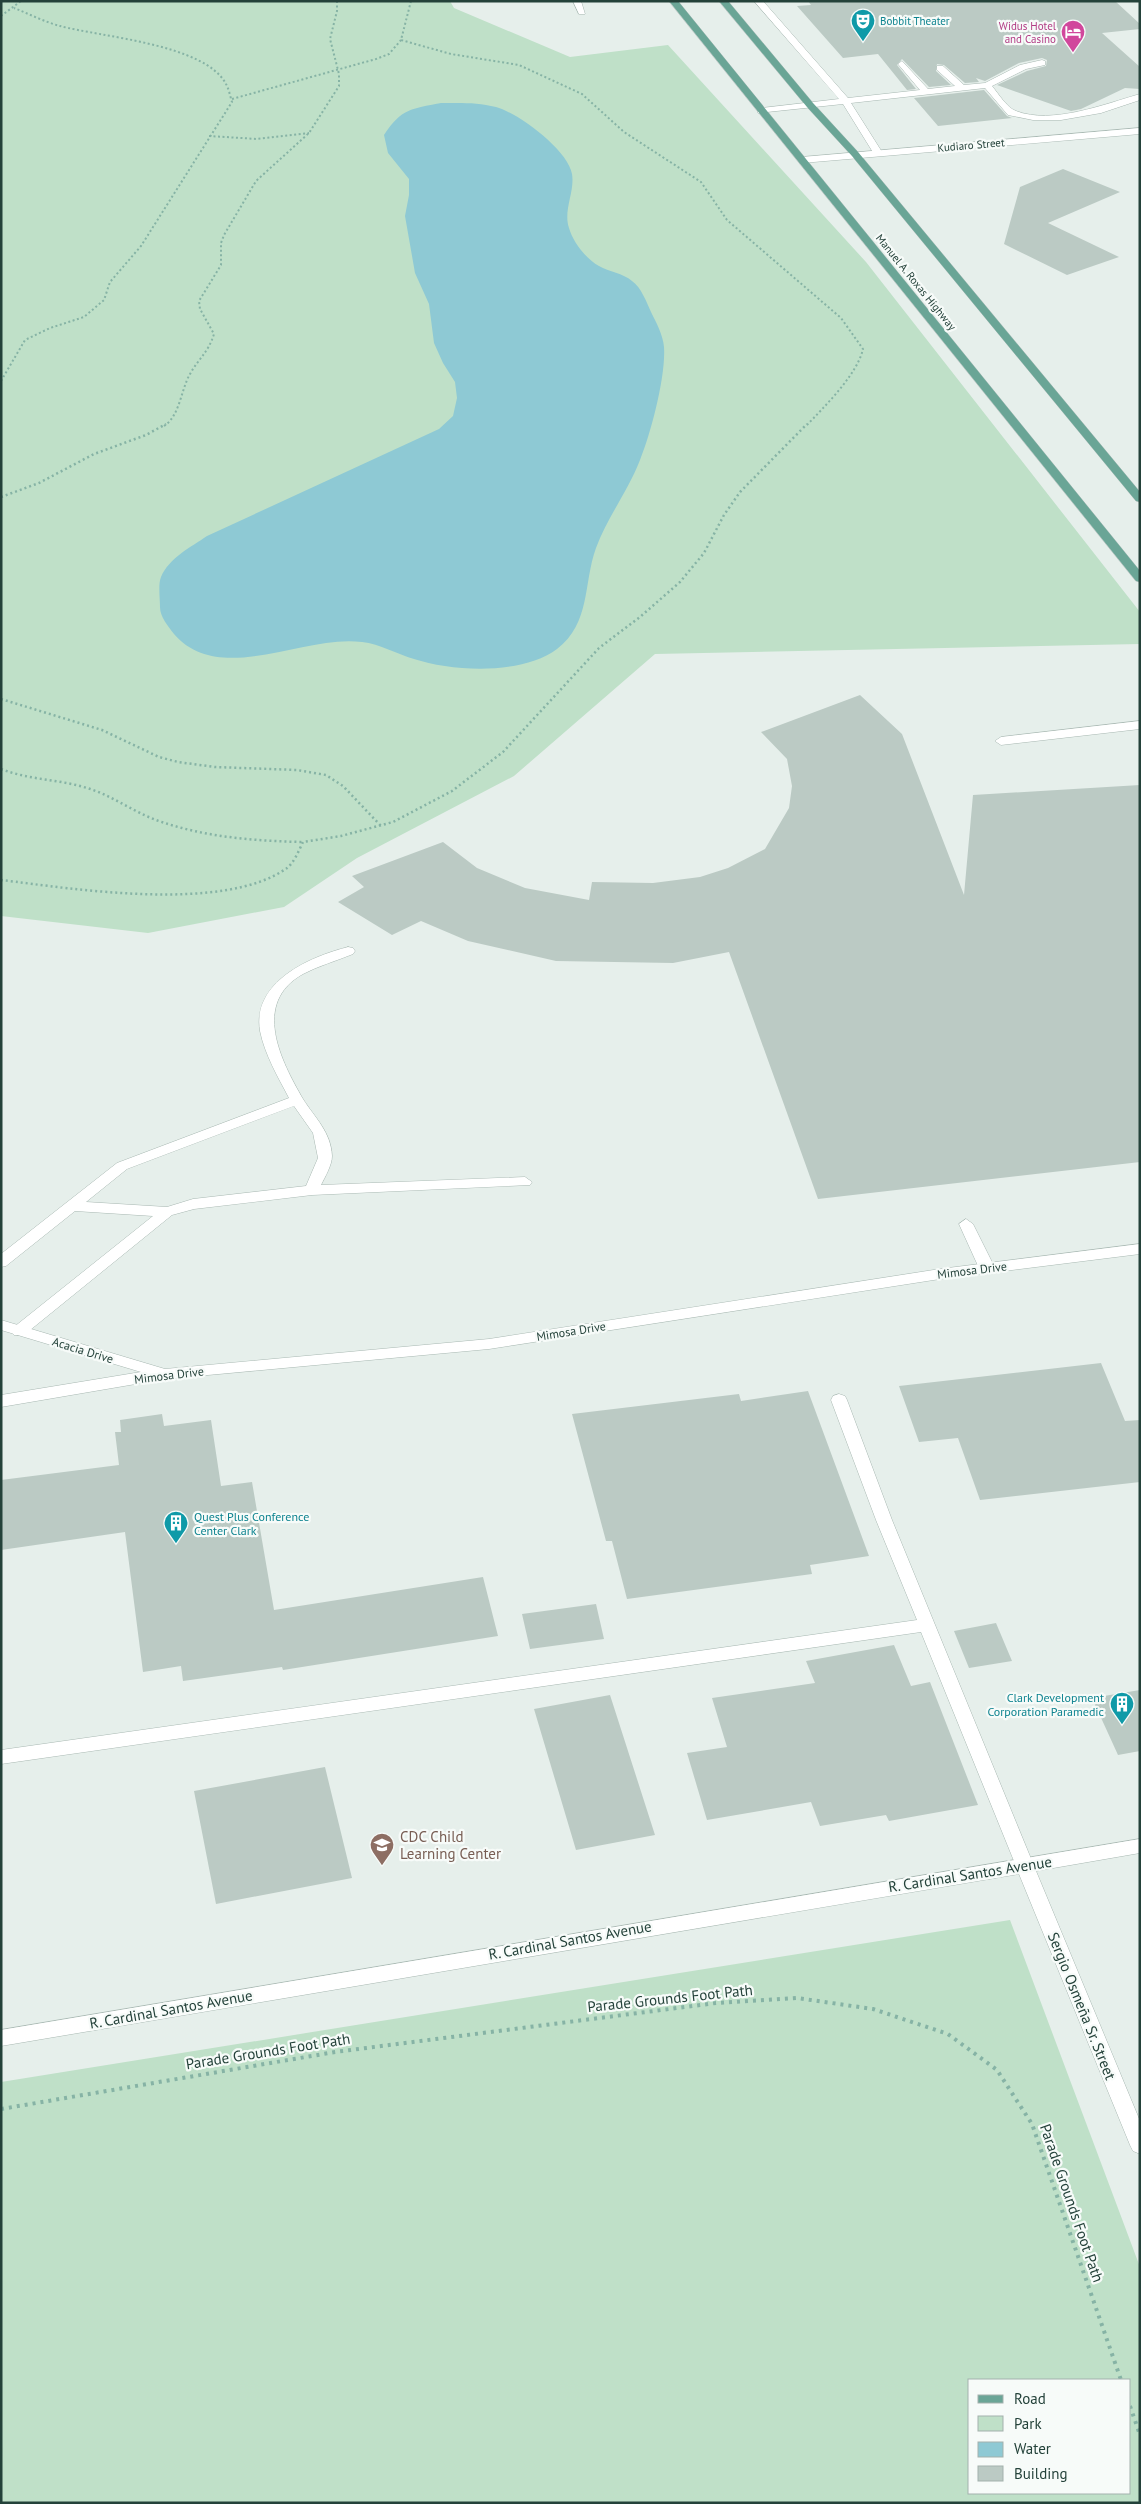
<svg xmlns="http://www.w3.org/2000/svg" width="1141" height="2504" font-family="'PT Sans',sans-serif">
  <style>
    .green { fill: #bfe0c8; fill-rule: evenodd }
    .water { fill: #8ec9d4 }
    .building { fill: #bbcac4 }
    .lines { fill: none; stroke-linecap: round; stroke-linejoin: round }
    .lane-casing { stroke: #a8b8b2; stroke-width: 1 }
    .street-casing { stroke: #a8b8b2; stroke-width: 1 }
    .primary-casing { stroke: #c2cac8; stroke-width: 1 }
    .path-far2 { stroke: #86b3a5; stroke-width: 2; stroke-dasharray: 2 2.5; stroke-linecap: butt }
    .path-far1 { stroke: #86b3a5; stroke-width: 2.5; stroke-dasharray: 2 3; stroke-linecap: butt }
    .path { stroke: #86b3a5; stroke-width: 4; stroke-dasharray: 3 5; stroke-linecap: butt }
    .lane { fill: #fff; fill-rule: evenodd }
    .street { fill: #fff; fill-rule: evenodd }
    .primary { fill: #6aa596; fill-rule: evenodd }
    .labels { text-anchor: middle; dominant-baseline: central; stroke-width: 4.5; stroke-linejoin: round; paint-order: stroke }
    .far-culture-label { font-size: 11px; fill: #0d838f; stroke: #f7fbf9; text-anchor: start }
    .far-hotel-label { font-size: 11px; fill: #b23c85; stroke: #f7fbf9; text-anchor: end }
    .far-street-label { font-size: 11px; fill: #24423a; stroke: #f7fbf9 }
    .street-label { font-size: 12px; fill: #24423a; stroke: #f7fbf9 }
    .culture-label { font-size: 12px; fill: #0d838f; stroke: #f7fbf9; text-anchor: start }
    .near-education-label { font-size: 15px; fill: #785e54; stroke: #f7fbf9; text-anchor: start }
    .near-street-label { font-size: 15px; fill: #24423a; stroke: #f7fbf9 }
  </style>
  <rect width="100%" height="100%" fill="#e6efeb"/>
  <path class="green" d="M1 1H450L454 8 570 57 668 45 866 262 1140 612V644L655 654 514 776 357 858 284 907 148 933 1 916Z
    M1010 1920 1140 2267V2503H1V2082ZM970 2380H1130V2493H970Z"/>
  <path class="water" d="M441 103C460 103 477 102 496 107 518 113 568 150 572 174 575 192 563 210 569 228 573 242 586 259 599 266 609 272 623 273 632 281 641 287 647 303 651 312 656 322 663 335 664 347 666 376 651 433 640 460 628 491 607 518 596 548 583 584 591 623 557 649 522 675 454 672 414 659 397 654 380 644 362 642 303 634 220 687 174 634 168 626 160 617 160 607 160 598 158 584 161 577 169 558 191 547 207 536L439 429 453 416 457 398 455 382 443 363 434 343 429 304 415 273 405 216 409 195V179L388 153 384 135C402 108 411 109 441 103Z"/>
  <path class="building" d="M808 1H1115L1140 24V29L1102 33 1140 67V89L1125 88 1081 109 1071 111 997 85 1027 71 1046 66 1047 60 1042 58 1019 63 985 81 976 78 979 82 965 83 944 65 937 64 936 71 951 85 929 87 902 59 897 65 916 89 907 90 878 54 843 58 797 6 811 5Z
    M984 90 1007 116 1012 118 938 126 914 98Z
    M1063 169 1120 192 1048 223 1119 257 1067 275 1004 244 1020 187Z
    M860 695 902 734 964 895 973 795 1140 785V1162L818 1199 729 952 673 963 556 961 468 941 421 921 392 935 338 902 364 887 352 876 443 842 477 868 525 888 589 900 592 882 653 883 700 877 728 868 765 849 789 808 792 786 787 759 761 732Z
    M1101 1363 1125 1421 1140 1420V1482L980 1500 958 1438 919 1442 899 1386Z
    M808 1391 869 1556 810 1565 812 1574 627 1599 612 1541H606L572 1414 739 1394 741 1401Z
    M162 1414 164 1426 211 1420 221 1486 252 1482 274 1610 483 1577 498 1636 283 1670 282 1667 183 1681 181 1666 143 1672 125 1532 1 1550V1480L119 1465 115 1432H121L120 1420Z
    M596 1604 604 1639 530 1649 522 1614Z
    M996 1623 1012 1661 969 1668 954 1631Z
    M894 1645 911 1686 930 1682 978 1805 889 1821 886 1815 820 1826 811 1802 707 1820 687 1753 727 1747 712 1698 815 1683 806 1661Z
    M1140 1690V1751L1118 1755 1092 1698Z
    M610 1695 655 1835 576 1850 534 1709Z
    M325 1767 352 1878 216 1904 194 1791Z"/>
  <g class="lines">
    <defs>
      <path id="lane" d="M573 1H581L585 14H579Z
        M754 1H763L848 98 920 90 898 64 902 61 928 89 955 86 937 70V66H943L964 85 985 83 1020 65 1042 60 1045 61V65L1026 69 992 86C998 93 1007 108 1016 111 1052 125 1105 104 1140 94V100L1101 113 1061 120H1033L1008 115 985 88 851 103 882 152 874 154 843 104 758 113V109L761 108 839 99Z
        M1140 721V729L1001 745 995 741 1001 737Z
        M348 947 353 948 355 951 353 954C336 961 318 966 303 974 251 1003 281 1061 303 1099 315 1118 331 1132 332 1156 332 1165 325 1177 321 1185L525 1177 532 1182 530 1185 312 1195 194 1209 172 1215 24 1335H14L11 1331 14 1327 153 1216 75 1211 6 1266 1 1267V1254L117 1163 289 1098C278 1077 265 1055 260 1031 252 982 309 957 348 947ZM294 1106 313 1133 318 1158 306 1186 193 1199 167 1207 86 1202 127 1169Z
        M966 1219 973 1224 995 1268 992 1272H982L979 1268 959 1224Z
        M839 1394 845 1396 847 1400 892 1520 1034 1866 1031 1871 1025 1873 1019 1871 1016 1866 921 1632 1 1764V1750L917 1620 876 1520 831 1400 833 1396Z"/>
      <path id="street" d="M1140 128V134L802 163 797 160 802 157Z
        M1140 1244V1254L940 1279 489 1349 165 1379 1 1407V1395L141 1372 1 1330V1320L165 1369 489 1339 940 1269Z
        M1140 1839V1853L1036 1871 1140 2121V2154L1133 2151 1130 2145 1019 1874 1 2046V2030Z"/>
      <path id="primary" d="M669 1H678L1140 571V582L1136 581Z
        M719 1H728L813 103 858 152 1140 492V502L1136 501 852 156 807 107Z"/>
    </defs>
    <use href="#lane" class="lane-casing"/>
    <use href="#street" class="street-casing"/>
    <use href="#primary" class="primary-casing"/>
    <path class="path-far2" d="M411 1 401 40 451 54 519 65 582 94 624 132 701 182 727 220 841 318 863 349C857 375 824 407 806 426
      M1 16 21 1
      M232 99 376 59 389 54 401 40
      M209 136 257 139 309 133
      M1 381 25 340 50 328 84 317 104 300 110 282 141 246 232 102C230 96 229 89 226 84 205 44 101 37 60 26 45 22 29 14 14 8
      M164 426C180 416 181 389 190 374 199 358 208 353 214 334L200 309 199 301 221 265V243L224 235 256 181 309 133 339 86V74L330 39 337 11V1"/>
    <path class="path-far1" d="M1 497 39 483 94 454 146 435 166 424
      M1 699 102 730 159 757 178 762 215 767 297 770 326 775 343 786 381 826
      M1 769C29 780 58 779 87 788 111 795 132 811 156 820 203 837 254 841 303 842
      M1 880C75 889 224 913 287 868 294 863 299 850 303 842L341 836 393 822 452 791 503 752 599 648 640 617 680 582 704 553 724 515 740 492 807 424"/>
    <path class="path" d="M1 2109 335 2052 716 2003 797 1998 873 2009 948 2034 997 2070 1032 2124 1121 2380
      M1130 2406 1140 2435"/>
    <use href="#lane" class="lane"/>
    <use href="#street" class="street"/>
    <use href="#primary" class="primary"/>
  </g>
  <defs>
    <symbol id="theatre-pin" viewBox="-11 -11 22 30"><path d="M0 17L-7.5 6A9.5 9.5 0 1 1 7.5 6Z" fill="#0f9aa8" stroke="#f7fbf9"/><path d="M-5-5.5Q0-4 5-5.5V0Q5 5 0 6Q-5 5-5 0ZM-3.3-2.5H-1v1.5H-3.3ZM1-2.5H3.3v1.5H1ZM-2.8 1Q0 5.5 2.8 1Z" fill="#fff"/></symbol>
    <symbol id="hotel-pin" viewBox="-11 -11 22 30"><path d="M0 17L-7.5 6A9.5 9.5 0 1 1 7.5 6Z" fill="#d1479c" stroke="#f7fbf9"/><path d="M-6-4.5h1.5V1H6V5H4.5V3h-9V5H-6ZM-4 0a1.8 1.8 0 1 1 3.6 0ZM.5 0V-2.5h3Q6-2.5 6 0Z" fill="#fff"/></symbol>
    <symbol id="building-pin" viewBox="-11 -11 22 30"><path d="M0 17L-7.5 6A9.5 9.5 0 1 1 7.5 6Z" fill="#0f9aa8" stroke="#f7fbf9"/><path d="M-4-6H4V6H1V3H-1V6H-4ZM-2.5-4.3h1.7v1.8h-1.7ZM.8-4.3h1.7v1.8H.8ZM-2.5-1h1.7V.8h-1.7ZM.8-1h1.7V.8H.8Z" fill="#fff"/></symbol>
    <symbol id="school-pin" viewBox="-11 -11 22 30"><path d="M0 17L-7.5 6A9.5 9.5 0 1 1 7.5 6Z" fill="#8d6e63" stroke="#f7fbf9"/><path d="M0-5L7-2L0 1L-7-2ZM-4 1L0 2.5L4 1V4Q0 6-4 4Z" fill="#fff"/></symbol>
  </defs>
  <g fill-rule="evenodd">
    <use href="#theatre-pin" x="849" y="7" width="28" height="38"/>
    <use href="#hotel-pin" x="1059" y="18" width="28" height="38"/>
    <use href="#building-pin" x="162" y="1509" width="28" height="38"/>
    <use href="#building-pin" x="1108" y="1690" width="28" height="38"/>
    <use href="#school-pin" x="368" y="1831" width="28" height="38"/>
  </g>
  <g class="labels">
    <g class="far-culture-label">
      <text x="880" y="21">Bobbit Theater</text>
    </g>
    <g class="far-hotel-label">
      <text x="1056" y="26">Widus Hotel<tspan x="1056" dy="13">and Casino</tspan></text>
    </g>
    <g class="far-street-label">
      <text transform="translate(971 145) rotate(-5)">Kudiaro Street</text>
      <text transform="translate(916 282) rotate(51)">Manuel A. Roxas Highway</text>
    </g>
    <g class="street-label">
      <text transform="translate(972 1270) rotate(-7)">Mimosa Drive</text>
      <text transform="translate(571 1331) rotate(-9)">Mimosa Drive</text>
      <text transform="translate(83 1350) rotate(17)">Acacia Drive</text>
      <text transform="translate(169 1375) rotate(-7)">Mimosa Drive</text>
    </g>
    <g class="culture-label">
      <text x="194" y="1516">Quest Plus Conference<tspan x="194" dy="14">Center Clark</tspan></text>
      <text x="1104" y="1697" text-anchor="end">Clark Development<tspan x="1104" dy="14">Corporation Paramedic</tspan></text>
    </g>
    <g class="near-education-label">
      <text x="400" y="1836">CDC Child<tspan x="400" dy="17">Learning Center</tspan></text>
    </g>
    <g class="near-street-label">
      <text transform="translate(970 1874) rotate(-9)">R. Cardinal Santos Avenue</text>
      <text transform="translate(570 1940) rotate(-10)">R. Cardinal Santos Avenue</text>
      <text transform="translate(670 1998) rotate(-6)">Parade Grounds Foot Path</text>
      <text transform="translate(1082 2006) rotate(68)">Sergio Osmeña Sr. Street</text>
      <text transform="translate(171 2009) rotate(-10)">R. Cardinal Santos Avenue</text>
      <text transform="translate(268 2051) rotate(-9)">Parade Grounds Foot Path</text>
      <text transform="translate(1072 2203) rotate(71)">Parade Grounds Foot Path</text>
    </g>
  </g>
  <rect width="1141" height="2504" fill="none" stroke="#24423a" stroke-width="5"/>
  <rect x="968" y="2379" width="162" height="115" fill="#f7fbf9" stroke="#a3b1ad"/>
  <rect x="978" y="2395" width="25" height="8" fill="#6aa596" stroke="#a3b1ad"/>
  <text x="1014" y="2404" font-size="15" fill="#24423a">Road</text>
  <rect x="978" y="2416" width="25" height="15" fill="#bfe0c8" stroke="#a3b1ad"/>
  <text x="1014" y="2429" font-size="15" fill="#24423a">Park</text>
  <rect x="978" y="2442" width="25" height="15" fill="#8ec9d4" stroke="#a3b1ad"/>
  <text x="1014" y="2454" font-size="15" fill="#24423a">Water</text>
  <rect x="978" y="2466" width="25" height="15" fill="#bbcac4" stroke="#a3b1ad"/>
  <text x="1014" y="2479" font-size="15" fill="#24423a">Building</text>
</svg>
